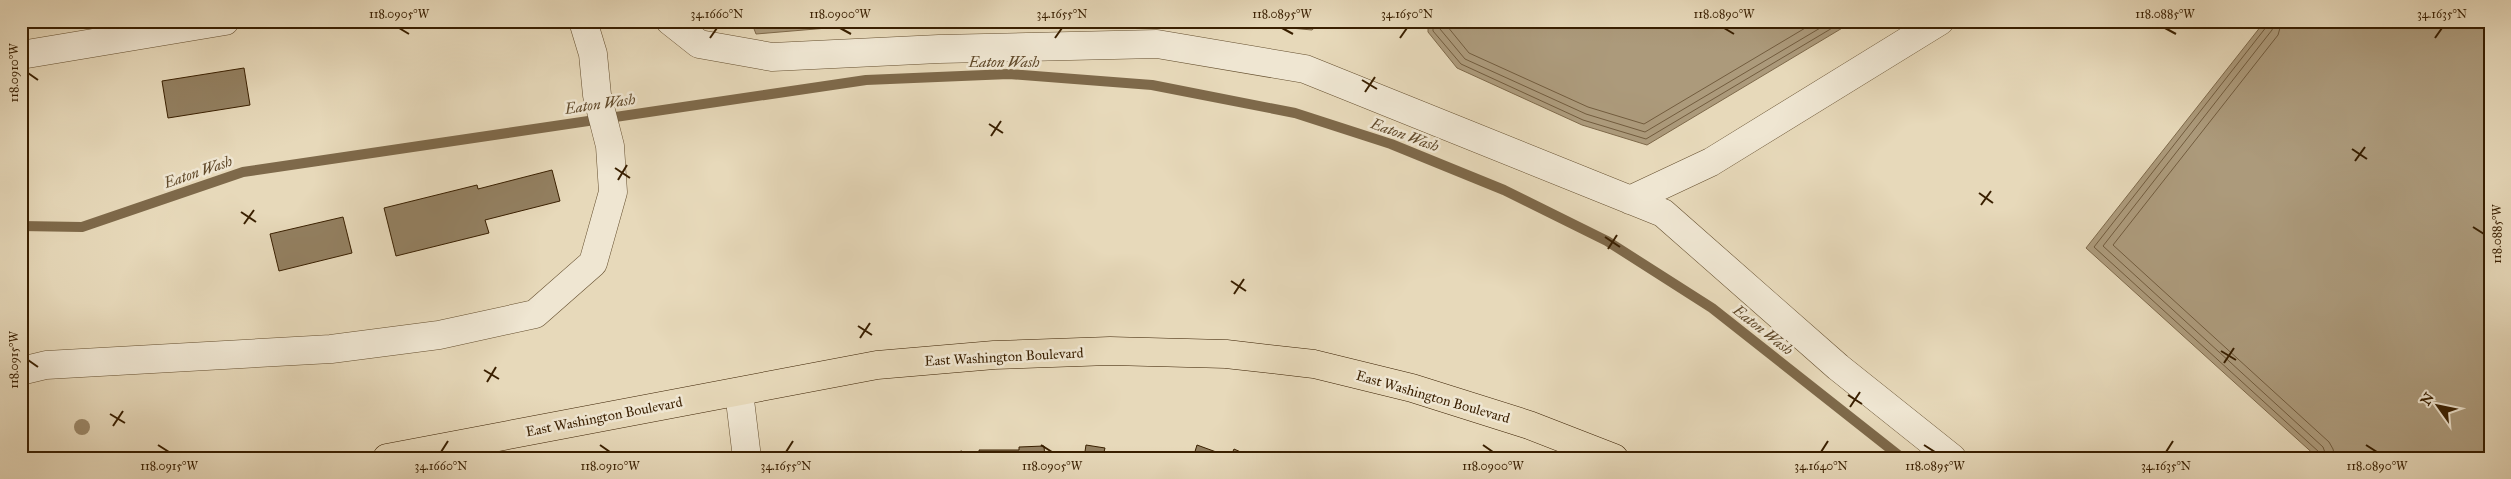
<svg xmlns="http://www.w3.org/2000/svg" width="2511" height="479" font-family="'IM FELL Great Primer',serif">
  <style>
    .water { fill: #ac9a7b; stroke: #7e694a }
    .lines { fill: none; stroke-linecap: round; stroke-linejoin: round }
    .shore { stroke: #725c3e; stroke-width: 1 }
    .stream { stroke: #7e694a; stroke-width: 10 }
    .building { fill: #938061; stroke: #391f00 }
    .minor-casing { stroke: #644e2e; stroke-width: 29 }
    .major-casing { stroke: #391f00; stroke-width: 29 }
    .minor { stroke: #efe6d2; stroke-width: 28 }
    .major { stroke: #e7d9ba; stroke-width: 28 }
    .tree { fill: #9b8869 }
    .ticks { fill: none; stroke: #391f00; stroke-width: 2 }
    .labels { text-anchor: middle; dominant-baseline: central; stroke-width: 5; stroke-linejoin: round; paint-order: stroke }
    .street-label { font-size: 14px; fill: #391f00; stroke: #efe6d2 }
    .water-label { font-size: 15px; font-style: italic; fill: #614a2b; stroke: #efe6d2 }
    .neatline { fill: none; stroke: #391f00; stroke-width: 2 }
    .ticks-label { font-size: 12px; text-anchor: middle; fill: #391f00 }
  </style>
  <rect width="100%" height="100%" fill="#e7d9ba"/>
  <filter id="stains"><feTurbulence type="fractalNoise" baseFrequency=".004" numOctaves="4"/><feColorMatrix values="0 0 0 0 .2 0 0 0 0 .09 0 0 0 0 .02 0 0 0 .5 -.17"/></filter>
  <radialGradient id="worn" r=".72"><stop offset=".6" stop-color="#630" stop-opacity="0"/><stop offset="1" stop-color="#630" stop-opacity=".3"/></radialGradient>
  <path class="water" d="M751 21H911L756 34Z
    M1216 21H1322L1312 30Z
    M1428 21H1854L1647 145 1582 125 1457 68 1428 32Z
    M2265 21H2490V458H2318L2086 248Z"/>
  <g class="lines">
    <path class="shore" d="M756 21 761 28 850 21
      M1433 21V31L1461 64 1583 120 1646 139 1844 21
      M1440 21V29L1465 59 1586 114 1645 132 1832 21
      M1447 21V26L1469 53 1588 107 1644 124 1817 21
      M2269 21 2267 26 2094 247 2319 452 2321 458
      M2275 21 2272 30 2103 246 2323 447 2327 458
      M2282 21 2278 35 2113 245 2329 442 2333 449 2335 458"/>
    <path class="stream" d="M21 226 82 227 243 172 866 80 1009 74 1152 85 1295 113 1391 144 1504 190 1607 241 1712 308 1902 458"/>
  </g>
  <path class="building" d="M244 68 250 105 168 118 162 81Z
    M552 170 560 201 485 220 489 233 396 256 384 208 477 185 478 189Z
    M343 217 352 253 279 271 270 234Z
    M1086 445 1105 448 1104 452 1146 458H1084Z
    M1197 445 1219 453 1217 458H1193Z
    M1044 446 1045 458H980L979 450H1019V447Z
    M1234 449 1254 458H1230Z
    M962 451 963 458H942V455Z"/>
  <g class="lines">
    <defs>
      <path id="minor" d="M670 21 699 44 772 57 939 49 1157 44 1305 69 1663 213 1838 367 1952 458
        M21 55 225 21
        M1630 200 1711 162 1940 21
        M21 371 46 365 331 349 439 335 535 314 593 263 613 192 610 146 597 95 593 54 583 21
        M739 392 747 458"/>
      <path id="major" d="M387 458 877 365 994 355 1110 351 1226 354 1314 364 1412 388 1529 425 1614 458"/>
    </defs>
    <use href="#minor" class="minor-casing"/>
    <use href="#major" class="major-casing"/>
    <use href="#minor" class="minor"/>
    <use href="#major" class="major"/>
  </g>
  <circle class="tree" cx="82" cy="427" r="8"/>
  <path class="ticks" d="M399 28 409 34M840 28 851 34M1282 28 1293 34M1724 28 1734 34M2165 28 2176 34M710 38 717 28M1055 38 1062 28M1400 38 1407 28M2435 38 2442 28M28 73 38 80M1362 80 1377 89M1365 92 1375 77M989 124 1003 133M991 136 1001 121M2352 149 2367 159M2355 161 2365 147M615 168 630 178M618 180 627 165M1979 193 1993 203M1981 205 1991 191M241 212 256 222M244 224 254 210M2473 227 2484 234M1605 237 1620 247M1608 249 1617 235M1231 281 1246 291M1234 294 1244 279M858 326 872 335M860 338 870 323M2221 351 2236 360M28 360 38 367M2224 363 2234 348M484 370 499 379M487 382 496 367M1848 395 1862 404M1850 407 1860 392M110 414 125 423M113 426 123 411M158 445 169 452M600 445 610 452M1041 445 1052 452M1483 445 1493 452M1924 445 1935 452M2366 445 2377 452M441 452 448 441M786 452 793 441M1821 452 1828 441M2166 452 2173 441"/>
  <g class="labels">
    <g class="street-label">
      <text transform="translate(1004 357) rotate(-3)">East Washington Boulevard</text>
      <text transform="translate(1433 397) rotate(16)">East Washington Boulevard</text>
      <text transform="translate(604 417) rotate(-11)">East Washington Boulevard</text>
    </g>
    <g class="water-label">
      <text x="1004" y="62">Eaton Wash</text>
      <text transform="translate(600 104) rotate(-8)">Eaton Wash</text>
      <text transform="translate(1405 135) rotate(20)">Eaton Wash</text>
      <text transform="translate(198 172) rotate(-19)">Eaton Wash</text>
      <text transform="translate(1763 330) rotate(38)">Eaton Wash</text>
    </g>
  </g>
  <rect width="2511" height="479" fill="none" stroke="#e7d9ba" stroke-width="55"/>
  <g transform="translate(2438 406) rotate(303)" stroke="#efe6d2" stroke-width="4" paint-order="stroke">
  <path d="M0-4L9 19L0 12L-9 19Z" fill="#391f00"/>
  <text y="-8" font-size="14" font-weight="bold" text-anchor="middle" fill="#391f00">N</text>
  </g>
  <rect x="28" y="28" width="2456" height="424" class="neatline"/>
  <g class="ticks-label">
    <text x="399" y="18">118.0905°W</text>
    <text x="717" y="18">34.1660°N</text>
    <text x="840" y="18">118.0900°W</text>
    <text x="1062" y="18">34.1655°N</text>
    <text x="1282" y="18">118.0895°W</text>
    <text x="1407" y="18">34.1650°N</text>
    <text x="1724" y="18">118.0890°W</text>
    <text x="2165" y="18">118.0885°W</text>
    <text x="2442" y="18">34.1635°N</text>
    <text transform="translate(14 73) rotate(-90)" y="4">118.0910°W</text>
    <text transform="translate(2497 234) rotate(-90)" y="4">118.0885°W</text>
    <text transform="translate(14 360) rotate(-90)" y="4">118.0915°W</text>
    <text x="169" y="470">118.0915°W</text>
    <text x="441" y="470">34.1660°N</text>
    <text x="610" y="470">118.0910°W</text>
    <text x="786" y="470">34.1655°N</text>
    <text x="1052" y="470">118.0905°W</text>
    <text x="1493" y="470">118.0900°W</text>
    <text x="1821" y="470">34.1640°N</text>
    <text x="1935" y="470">118.0895°W</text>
    <text x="2166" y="470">34.1635°N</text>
    <text x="2377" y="470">118.0890°W</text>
  </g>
  <rect width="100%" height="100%" filter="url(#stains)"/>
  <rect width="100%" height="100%" fill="url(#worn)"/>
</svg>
